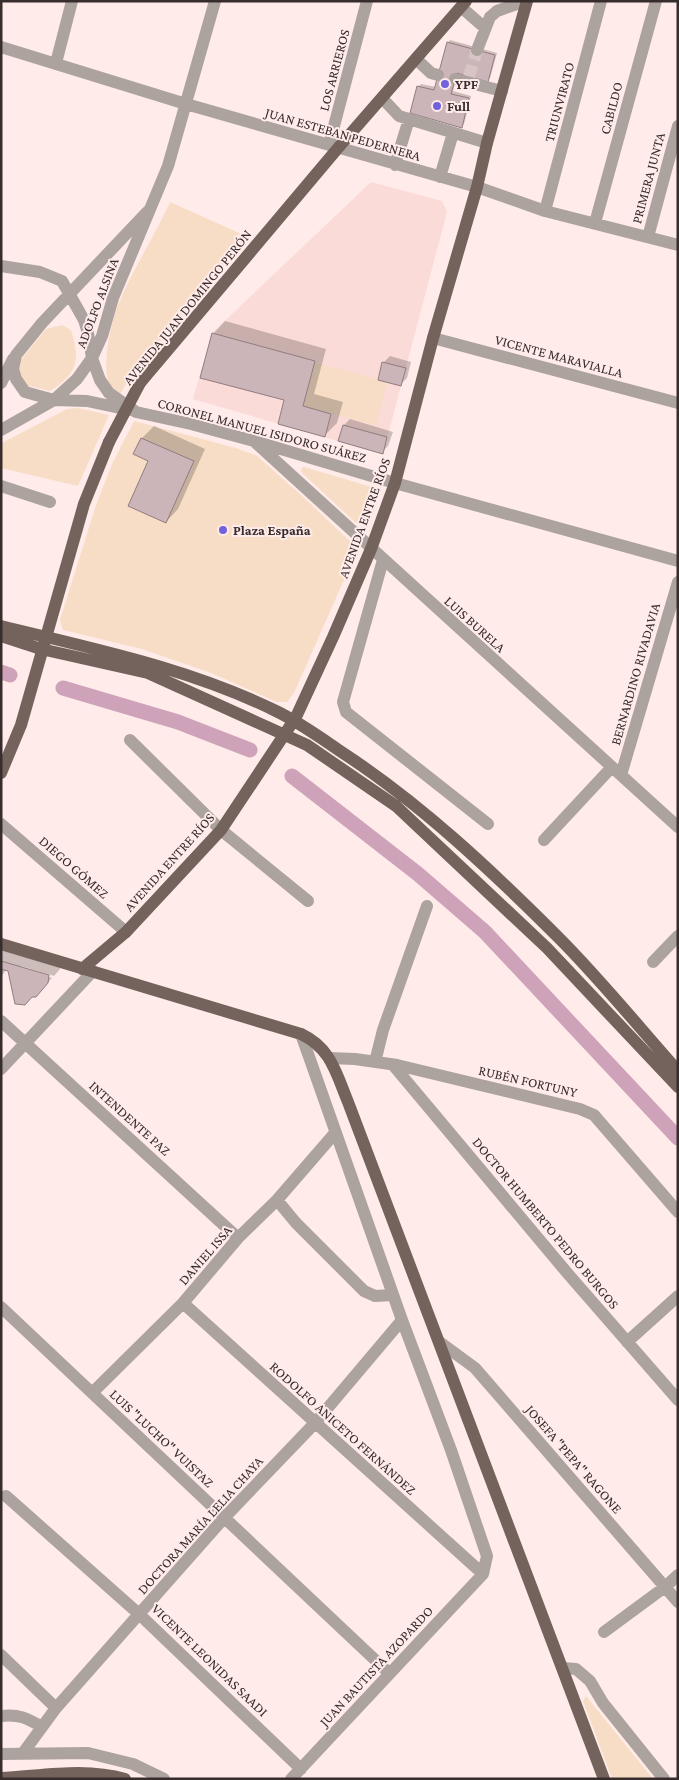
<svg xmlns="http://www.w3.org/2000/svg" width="679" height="1780" font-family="'Crimson Pro',serif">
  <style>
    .built { fill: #fbdbd7 }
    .green { fill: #f7ddc5 }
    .shadow { fill: #0003 }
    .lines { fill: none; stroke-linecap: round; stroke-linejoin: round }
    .canal { stroke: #cea3ba; stroke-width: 15 }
    .building { fill: #ccb5b9; stroke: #917c80 }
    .minor-tunnel { stroke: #d7c5c3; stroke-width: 12; stroke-dasharray: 12 6; stroke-linecap: butt }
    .minor { stroke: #aca39f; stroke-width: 12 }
    .major { stroke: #73635c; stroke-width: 12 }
    .major-bridge { stroke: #73635c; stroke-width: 12 }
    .poi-dot { fill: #7161db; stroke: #ffebe9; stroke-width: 2 }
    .labels { text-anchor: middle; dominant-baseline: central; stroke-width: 4; stroke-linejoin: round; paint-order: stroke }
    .street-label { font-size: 14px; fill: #362d2c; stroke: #ffebe9 }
    .poi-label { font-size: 14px; font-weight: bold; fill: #362d2c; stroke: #ffebe9; text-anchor: start }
  </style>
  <rect width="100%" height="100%" fill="#ffebe9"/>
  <path class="built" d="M371 182 442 201 447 212 383 454 193 399 212 333Z"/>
  <path class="green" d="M170 202 248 237 131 376 120 394C117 392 113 389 111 387 100 372 111 321 118 305 133 269 154 237 170 202Z
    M62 325 71 330C81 360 77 374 50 391L26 385 18 371 20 361 46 329Z
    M314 362 387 382 376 425 303 406Z
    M78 408 109 415 78 486 1 468 2 443 67 409Z
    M134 421 236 448 257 456 301 495 355 546V555L294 693 287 702H277L211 673 142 649 63 630 60 620 96 505 113 462Z
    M304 467 375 488C382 498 373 517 365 524L356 523 301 472 302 468Z
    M586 1696 653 1779H612L583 1701Z"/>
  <path class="shadow" d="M450 40 497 53 490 78 488 80 458 72 453 91 471 96 464 124 461 126 418 87 421 84 436 87 448 43Z
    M225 321 326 349 314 394 343 402 337 423 325 435 213 334Z
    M390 356 411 362 407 378 401 384 384 362Z
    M350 419 393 432 388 446 382 452 344 425Z
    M154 426 205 449 178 509 166 522 150 460 142 438Z
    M1 946 60 963V969L54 976 21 966V969L52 978 35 996 9 970H6L1 977Z"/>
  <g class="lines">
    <path class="canal" d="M1 672 10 675
      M63 688 178 722 250 750
      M292 776 418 874 485 932 678 1138"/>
  </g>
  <path class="building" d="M447 42 495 55 488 82 457 73 451 94 469 98 462 128 410 113 417 86 434 90Z
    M212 333 315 361 303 406 331 414 325 437 278 424 284 400 200 378Z
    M382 362 406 368 401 386 378 380Z
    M343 425 387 437 383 454 338 441Z
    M141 438 194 461 166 523 128 506 148 461 133 454Z
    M1 961 49 975 48 983 36 997H32L25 1005 15 1004 8 971 1 969Z"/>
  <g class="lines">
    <path class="minor-tunnel" d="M469 77 477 50"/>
    <path class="minor" d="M461 7 485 28
      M1 47 186 104 477 187 545 211 678 245
      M477 50 490 17 497 11 525 1
      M416 59 431 73 438 75
      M56 63 72 1
      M455 79 502 91
      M382 98 399 116 487 143
      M329 145 367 1
      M395 165 409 119
      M440 177 453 133
      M545 211 601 1
      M595 223 656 1
      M648 237 678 126
      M1 266 40 272 62 281 84 320 88 333 92 358 100 380 109 393 136 412 191 424 254 441 395 483 678 561
      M433 338 678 403
      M1 383 13 359
      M129 410 87 401 54 400 25 392 16 379 13 369 16 355 42 323 147 212
      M1 430 54 400 77 379 92 358 102 336 113 298 168 166 215 1
      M256 443 678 827
      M1 486 50 502
      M383 560 343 702 346 712 488 824
      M130 740 221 830 308 901
      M621 775 678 582
      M1 824 126 932
      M544 840 611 768
      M653 962 678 936
      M1 1021 238 1238
      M301 1034 402 1320 451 1450 487 1556 483 1574
      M329 1058 355 1059 397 1065 580 1109 594 1115 678 1212
      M375 1062 383 1030 427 906
      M393 1065 569 1275 678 1400
      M1 1069 93 971
      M277 1200 296 1223 364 1291 375 1296 393 1295
      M183 1303 483 1574
      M1 1307 389 1673
      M627 1342 678 1296
      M441 1343 475 1368 678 1602
      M92 1393 183 1303 238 1238 277 1200 335 1133
      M6 1496 139 1614 301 1769
      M604 1632 665 1587 678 1575
      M1 1655 56 1708
      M563 1668 576 1669 590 1681 603 1703 664 1779
      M1 1716C19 1714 27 1718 42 1727
      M23 1753 56 1708 224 1518 315 1423 402 1320
      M1 1754 88 1753 133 1764 164 1779
      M291 1779 483 1574"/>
    <path class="major" d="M140 383 338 148 466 1
      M1 626C94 649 189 668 276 711 299 722 321 738 343 753 421 804 492 871 558 937 600 979 638 1026 678 1071
      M1 636 41 649 148 673 307 745 396 806 547 948 678 1087
      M1 773 21 725 84 504 109 442
      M1 944 301 1034C331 1048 336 1073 348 1102L604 1779
      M82 969 126 932 221 830 296 717 333 637 371 549 395 483 433 338 477 187 487 143 527 1
      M1 1778C41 1776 85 1767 125 1779"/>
    <path class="major-bridge" d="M109 442 140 383"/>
  </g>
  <g class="poi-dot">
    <circle cx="445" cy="84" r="5"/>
    <circle cx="437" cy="106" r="5"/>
    <circle cx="223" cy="530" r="5"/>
  </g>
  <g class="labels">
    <g class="street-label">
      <text transform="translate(334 70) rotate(-75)">LOS ARRIEROS</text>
      <text transform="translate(559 102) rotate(-75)">TRIUNVIRATO</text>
      <text transform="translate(611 108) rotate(-75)">CABILDO</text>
      <text transform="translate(343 134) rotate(16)">JUAN ESTEBAN PEDERNERA</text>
      <text transform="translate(648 178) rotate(-75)">PRIMERA JUNTA</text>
      <text transform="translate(97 303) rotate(-69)">ADOLFO ALSINA</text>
      <text transform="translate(187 307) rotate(-51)">AVENIDA JUAN DOMINGO PERÓN</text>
      <text transform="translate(559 356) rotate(15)">VICENTE MARAVIALLA</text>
      <text transform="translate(262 430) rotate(15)">CORONEL MANUEL ISIDORO SUÁREZ</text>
      <text transform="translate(364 518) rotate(-70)">AVENIDA ENTRE RÍOS</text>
      <text transform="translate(475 624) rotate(42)">LUIS BURELA</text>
      <text transform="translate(635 674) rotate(-74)">BERNARDINO RIVADAVIA</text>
      <text transform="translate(169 862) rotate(-48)">AVENIDA ENTRE RÍOS</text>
      <text transform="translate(74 867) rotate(41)">DIEGO GÓMEZ</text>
      <text transform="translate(528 1081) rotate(13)">RUBÉN FORTUNY</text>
      <text transform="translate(130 1118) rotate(42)">INTENDENTE PAZ</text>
      <text transform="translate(546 1223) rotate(50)">DOCTOR HUMBERTO PEDRO BURGOS</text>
      <text transform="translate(205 1255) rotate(-49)">DANIEL ISSA</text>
      <text transform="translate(343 1428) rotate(42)">RODOLFO ANICETO FERNÁNDEZ</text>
      <text transform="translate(162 1438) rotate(43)">LUIS "LUCHO" VUISTAZ</text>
      <text transform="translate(574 1459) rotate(49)">JOSEFA "PEPA" RAGONE</text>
      <text transform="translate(200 1525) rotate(-48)">DOCTORA MARÍA LELIA CHAYA</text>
      <text transform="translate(210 1660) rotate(44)">VICENTE LEONIDAS SAADI</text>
      <text transform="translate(376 1666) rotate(-47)">JUAN BAUTISTA AZOPARDO</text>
    </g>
    <g class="poi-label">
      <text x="455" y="84">YPF</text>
      <text x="447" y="106">Full</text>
      <text x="233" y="530">Plaza España</text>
    </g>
  </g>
  <rect width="679" height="1780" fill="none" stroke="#362d2c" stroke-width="5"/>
</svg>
